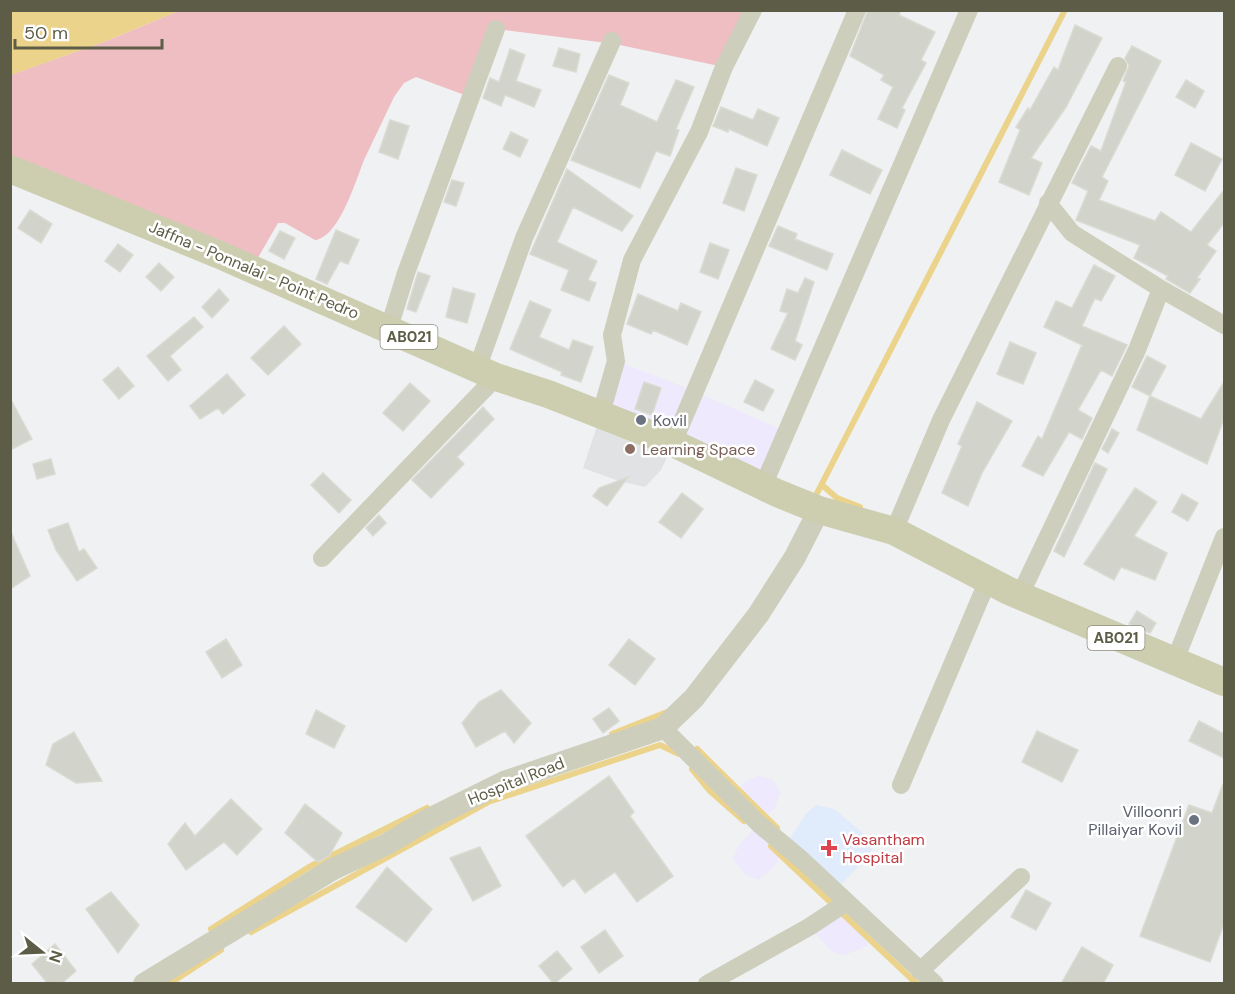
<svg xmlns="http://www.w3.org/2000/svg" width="1235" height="994" font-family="'DM Sans',sans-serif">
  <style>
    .commercial { fill: #eee9fc }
    .education { fill: #e1e2e3 }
    .medical { fill: #e0ebfb }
    .green { fill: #efbec2 }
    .water { fill: #ecd38b }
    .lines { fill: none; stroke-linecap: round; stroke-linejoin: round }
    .stream { stroke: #ecd38b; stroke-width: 6 }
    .building { fill: #d2d4cb; stroke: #d9dbd3; stroke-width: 1.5 }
    .minor { stroke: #cecebd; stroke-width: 18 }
    .tertiary { stroke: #cecebd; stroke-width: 22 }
    .primary { stroke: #cdceaf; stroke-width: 28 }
    .worship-dot { fill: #6b7280; stroke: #fff; stroke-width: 2 }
    .education-dot { fill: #8d6e63; stroke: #fff; stroke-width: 2 }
    .health-dot { fill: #e0444e; stroke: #fff; stroke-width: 2 }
    .labels { text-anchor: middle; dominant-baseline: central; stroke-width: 5; stroke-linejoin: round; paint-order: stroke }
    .shield { fill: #fff; stroke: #8e8e7e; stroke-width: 1.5 }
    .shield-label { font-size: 15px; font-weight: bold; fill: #5d5d47 }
    .street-label { font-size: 16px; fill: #5d5d47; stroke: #fff }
    .worship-label { font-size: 16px; fill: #5b616d; stroke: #fff; text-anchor: start }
    .education-label { font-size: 16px; fill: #785e54; stroke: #fff; text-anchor: start }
    .health-label { font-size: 16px; fill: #be3a42; stroke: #fff; text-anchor: start }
  </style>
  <rect width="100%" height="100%" fill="#eff1f2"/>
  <path class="commercial" d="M616 361 687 388 787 432 763 486 600 417Z
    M758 776 773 780 781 792 774 809 759 824 784 847 774 867 758 880 745 874 733 859 739 845 759 824 732 798 744 783Z
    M847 902 879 932 865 947 842 956 832 951 809 927Z"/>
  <path class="education" d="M600 417 668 455 661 470 645 487 619 481 583 468Z"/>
  <path class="medical" d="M816 805 834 809 871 840 872 849 868 856 835 891 784 847 806 814Z"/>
  <path class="green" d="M178 11H753L724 67 615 44 496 29 470 97 416 77 404 83 394 97C384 118 374 139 364 160 356 180 339 238 315 240L285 223H278L252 268 11 169 10 75 109 40Z"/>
  <path class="water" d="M10 11 11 10 178 11 109 40 11 75Z"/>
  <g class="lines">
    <path class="stream" d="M822 485 837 498 860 507
      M813 501 1065 10
      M612 734 667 712
      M697 749 777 828
      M692 769 710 791 744 821
      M771 846 917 984
      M211 929 309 867 427 808
      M251 932 488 802 660 745 679 754
      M169 984 221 950"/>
  </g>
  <path class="building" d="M868 10H901L899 15 935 32 921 60 926 63 902 108 905 110 897 128 878 119 893 87 881 80 884 75 850 56Z
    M1075 25 1102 38 1066 107 1031 158 1042 163 1029 195 999 182 1020 130 1016 127 1028 108 1030 110 1054 67 1058 70Z
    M1132 46 1161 61 1102 177 1108 181 1099 200 1155 221 1161 212 1191 232 1224 190V223L1207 245 1216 251 1197 278 1200 279 1190 293 1166 279 1168 276 1134 258 1140 245 1076 220 1088 191 1072 183 1091 146 1101 151 1126 82 1123 81 1129 66 1125 58Z
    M559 48 580 54 576 72 553 66Z
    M510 49 525 55 516 81 541 90 534 107 505 95 501 106 483 98 490 78 499 82Z
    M609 75 629 83 620 105 657 122 676 80 694 87 676 129 679 130 670 156 656 151 640 188 571 160Z
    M1186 80 1204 91 1195 108 1176 97Z
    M721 107 753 120 758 109 779 118 767 146 729 129 728 132 713 126Z
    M390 120 409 126 398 159 379 152Z
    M511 132 528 140 520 157 503 149Z
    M1191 143 1222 159 1205 191 1175 175Z
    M842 150 882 170 870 194 830 175Z
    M736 168 757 175 744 211 723 203Z
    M567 169 633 216 622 231 573 207 557 242 597 261 588 280 596 283 589 301 561 290 569 270 530 254Z
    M452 180 464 183 456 206 444 202Z
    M30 210 52 224 41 243 18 228Z
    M778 226 797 234 795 239 833 254 827 270 769 246Z
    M336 230 359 240 348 264 340 261 327 284 316 279Z
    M280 231 295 238 284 259 269 251Z
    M710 243 729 250 718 279 700 272Z
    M118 244 133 255 120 272 105 261Z
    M159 263 174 277 161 291 146 277Z
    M1094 265 1115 276 1101 301 1095 298 1082 326 1127 345 1112 376 1101 370 1078 410 1092 418 1082 439 1069 432 1043 476 1022 466 1038 436 1042 439 1082 345 1044 327 1056 301 1072 308Z
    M418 272 430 276 416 312 407 309Z
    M805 278 814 282 795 341 802 345 795 360 771 349 788 313 780 311 787 289 798 293Z
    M453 288 475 294 467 323 446 317Z
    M219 289 229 300 212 318 202 307Z
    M638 294 678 311 681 303 701 312 687 345 653 330 651 334 627 324Z
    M530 301 551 310 539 337 569 350 573 340 593 347 581 382 561 375 562 372 510 349Z
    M194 317 203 327 170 356 181 370 168 381 147 356Z
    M284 326 301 344 268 375 251 358Z
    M1010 342 1036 353 1023 384 997 374Z
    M1147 356 1166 366 1150 396 1132 387Z
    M118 367 134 386 119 399 103 380Z
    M227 374 245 395 223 414 218 408 200 419 190 406Z
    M755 380 774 390 763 411 744 402Z
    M644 382 661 388 652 415 635 409Z
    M1224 382V418L1207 464 1137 430 1150 396 1201 419Z
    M410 383 430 401 403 431 383 413Z
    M10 398 32 439 10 450Z
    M977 402 1012 421 982 473 968 506 942 493 962 446 958 444Z
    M483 407 494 419 457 457 464 464 431 498 412 480Z
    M1112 429 1119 433 1108 453 1102 449Z
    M51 459 55 474 37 479 33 464Z
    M1095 463 1107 469 1064 557 1054 551Z
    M323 473 351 500 339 513 311 485Z
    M628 477 607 506 593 496 599 488Z
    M1135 488 1157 502 1134 536 1167 553 1155 580 1121 567 1114 580 1084 564Z
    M682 493 703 509 681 538 659 522Z
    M1182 494 1198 503 1188 521 1172 512Z
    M379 515 386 523 373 536 366 528Z
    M68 523 79 552 84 549 97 568 77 581 56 550 48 530Z
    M10 530 30 576 10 589Z
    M1137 611 1156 623 1150 633 1129 624Z
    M226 639 242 665 222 678 206 652Z
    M629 639 655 659 635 685 609 665Z
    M501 690 531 723 514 743 505 731 476 747 462 723 479 702Z
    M609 708 619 721 603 733 593 719Z
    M316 710 345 726 334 748 306 734Z
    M1199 721 1224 734V758L1189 741Z
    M1037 731 1078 750 1062 782 1022 762Z
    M74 732 102 781 76 783 46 765 53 744Z
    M609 776 634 812 630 816 673 876 637 902 615 872 585 893 574 878 563 887 526 836Z
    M1223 784 1224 923 1210 962 1140 936 1189 805 1212 813Z
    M231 799 262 829 237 855 224 842 186 870 168 844 185 823 195 836Z
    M305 804 342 833 329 856 318 862 285 833Z
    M480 847 501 886 473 901 450 858Z
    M387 867 432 909 406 942 356 907Z
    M1026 890 1051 903 1036 930 1011 917Z
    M111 892 139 925 118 953 86 909Z
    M605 930 623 956 599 973 581 947Z
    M55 944 76 971 61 984H48L32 964Z
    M1082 947 1113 965 1103 984H1061Z
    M557 951 572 969 554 984 539 966Z"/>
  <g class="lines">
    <path class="minor" d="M1048 203 1072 233 1161 289 1224 325
      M389 328 406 273 496 29
      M477 369 524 238 612 41
      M600 417 616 361 612 335 632 260 699 132 724 67 753 10
      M673 443 857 10
      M763 486 969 10
      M894 531 941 420 1118 66
      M322 558 496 377
      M1020 595 1137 350 1161 289
      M1174 663 1224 537
      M663 728 759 824 802 860 935 984
      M901 785 988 580
      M920 971 1021 877
      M707 984 809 927 847 902"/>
    <path class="tertiary" d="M144 984 333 869 387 844 429 819 504 782 663 728 694 698 758 615 795 557 819 510"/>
    <path class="primary" d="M10 169 220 255 496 377 548 394 673 443 777 493 819 510 894 531 1009 591 1224 682"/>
  </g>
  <g class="worship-dot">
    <circle cx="641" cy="420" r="6"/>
    <circle cx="1194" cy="820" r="6"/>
  </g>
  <circle class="education-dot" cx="630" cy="449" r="6"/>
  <path class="health-dot" d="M826 839h6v6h6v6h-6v6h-6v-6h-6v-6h6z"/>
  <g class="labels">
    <g class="shield">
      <rect x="380.5" y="325" width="57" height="24" rx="4.5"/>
      <rect x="1087.5" y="626" width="57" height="24" rx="4.5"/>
    </g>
    <g class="shield-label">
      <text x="409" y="337">AB021</text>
      <text x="1116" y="638">AB021</text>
    </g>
    <g class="street-label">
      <text transform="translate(254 270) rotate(23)">Jaffna - Ponnalai - Point Pedro</text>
      <text transform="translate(516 781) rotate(-22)">Hospital Road</text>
    </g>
    <g class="worship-label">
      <text x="653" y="420">Kovil</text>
      <text x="1182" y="811" text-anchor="end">Villoonri<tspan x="1182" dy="18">Pillaiyar Kovil</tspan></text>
    </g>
    <g class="education-label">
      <text x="642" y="449">Learning Space</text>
    </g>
    <g class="health-label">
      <text x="842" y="839">Vasantham<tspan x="842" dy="18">Hospital</tspan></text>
    </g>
  </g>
  <rect width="1235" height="994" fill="none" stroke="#5d5d47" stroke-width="24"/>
  <g transform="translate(42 952) rotate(108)" stroke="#ffffff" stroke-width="4.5" paint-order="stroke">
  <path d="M0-4.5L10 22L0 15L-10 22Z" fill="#5d5d47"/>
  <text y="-9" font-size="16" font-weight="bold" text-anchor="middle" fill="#5d5d47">N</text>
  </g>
  <path d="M15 39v9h147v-9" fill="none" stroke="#5d5d47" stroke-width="3"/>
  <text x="24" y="39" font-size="18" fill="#5d5d47" stroke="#ffffff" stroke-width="4.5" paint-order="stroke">50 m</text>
</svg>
